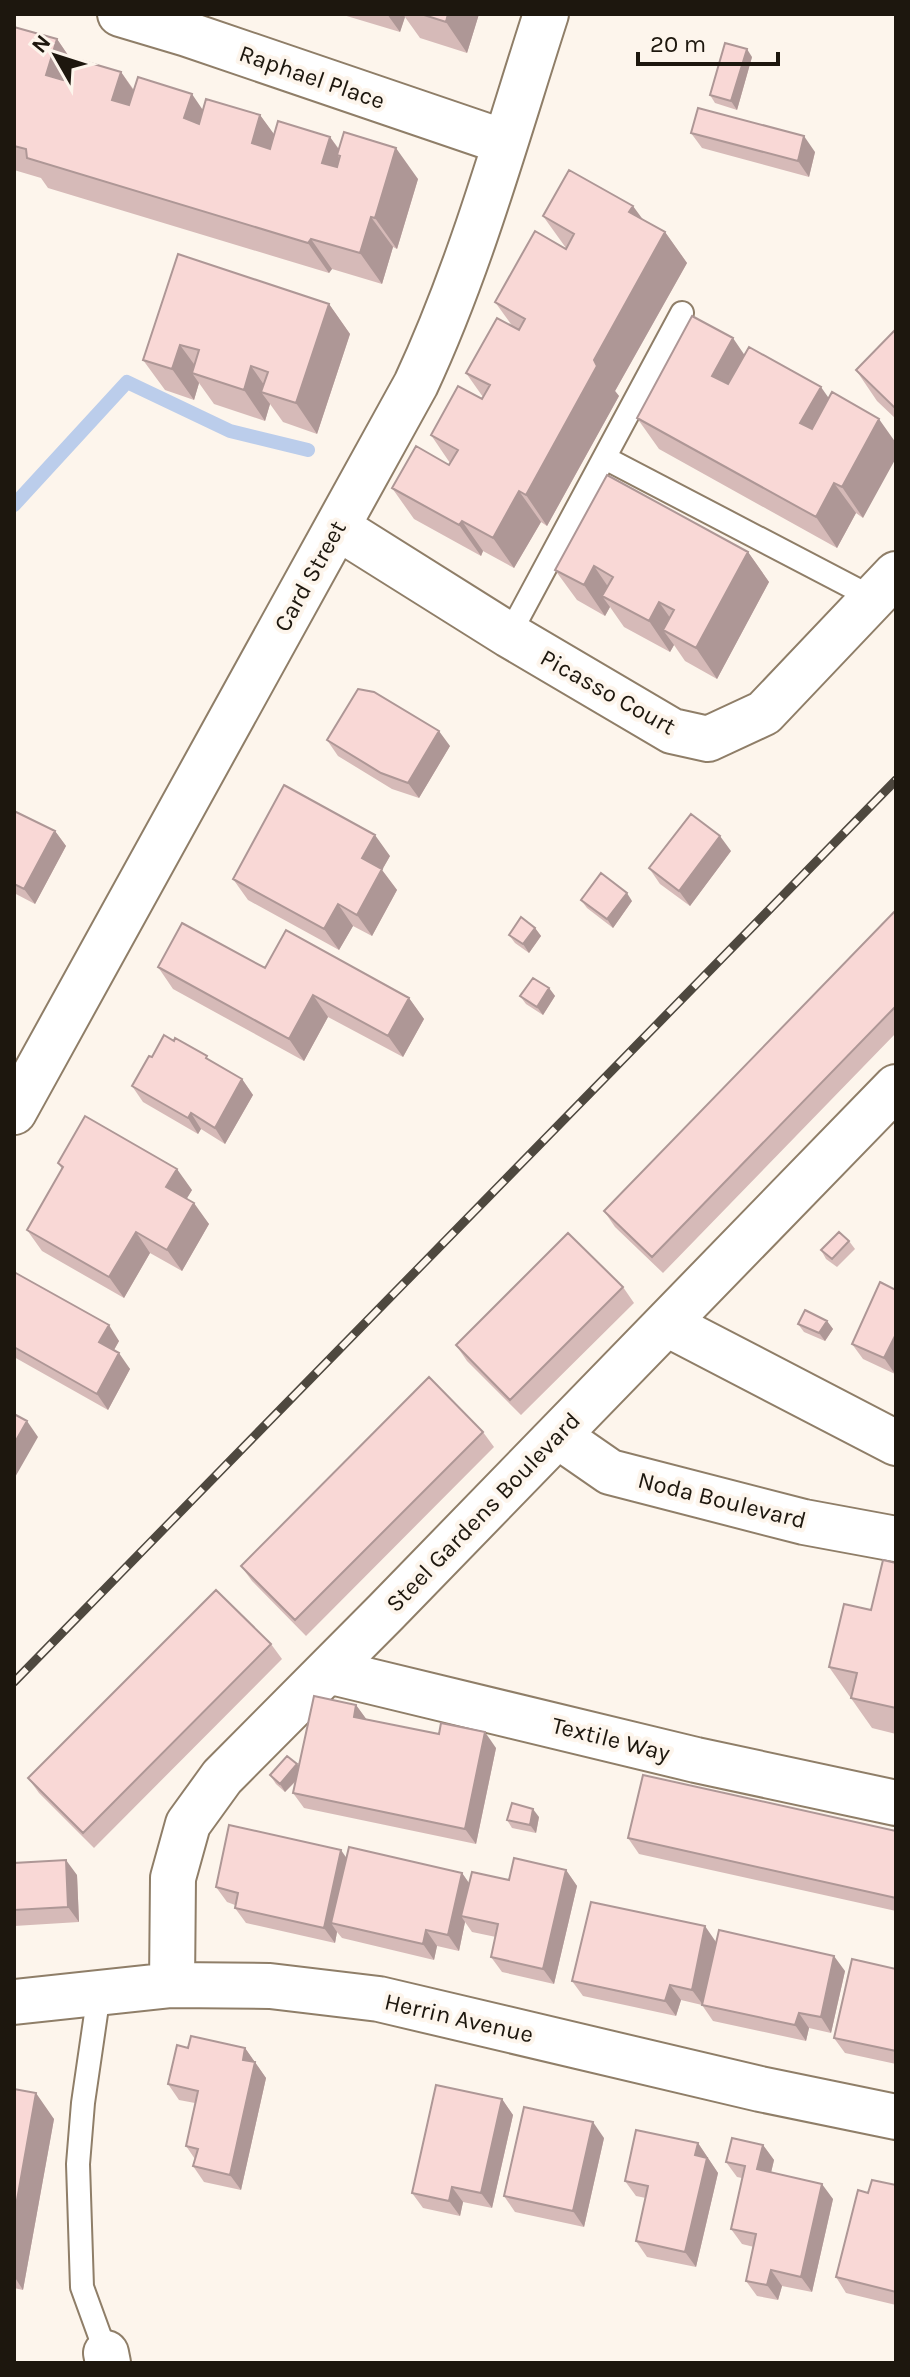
<svg xmlns="http://www.w3.org/2000/svg" width="910" height="2377" font-family="Karla,sans-serif">
  <style>
    .lines { fill: none; stroke-linecap: round; stroke-linejoin: round }
    .stream { stroke: #bbcdeb; stroke-width: 14 }
    .lane-casing { stroke: #8f7e68; stroke-width: 26 }
    .street-casing { stroke: #8f7e68; stroke-width: 48 }
    .lane { stroke: #fff; stroke-width: 22 }
    .street { stroke: #fff; stroke-width: 44 }
    .rail-casing { stroke: #4e483f; stroke-width: 9 }
    .rail { stroke: #fdf5ec; stroke-width: 6; stroke-dasharray: 18; stroke-linecap: butt }
    .wall { fill: #d6bab8 }
    .shaded-wall { fill: #ae9796 }
    .building { fill: #f9d8d6; stroke: #ae9796; stroke-width: 2 }
    .labels { text-anchor: middle; dominant-baseline: central; stroke-width: 8; stroke-linejoin: round; paint-order: stroke }
    .street-label { font-size: 24px; fill: #1d170e; stroke: #fdf5ec }
  </style>
  <rect width="100%" height="100%" fill="#fdf5ec"/>
  <g class="lines">
    <path class="stream" d="M14 505 127 382 230 431 308 450"/>
    <defs>
      <path id="lane" d="M605 458 873 598
        M509 635 682 313
        M99 1993 83 2103 78 2164 82 2287 106 2353"/>
      <path id="street" d="M120 14 187 34 504 142
        M337 527 509 635 672 731 708 739 764 713 896 574
        M14 1112 416 384C471 266 506 138 546 14
        M667 1324 896 1443
        M558 1436 610 1472 804 1522 896 1539
        M328 1671 696 1760 896 1803
        M172 1985 173 1878 188 1824 222 1777 386 1612 896 1087
        M14 2002 172 1985 270 1986 379 1999 760 2089 896 2117
        M106 2353 108 2363"/>
    </defs>
    <use href="#lane" class="lane-casing"/>
    <use href="#street" class="street-casing"/>
    <use href="#lane" class="lane"/>
    <use href="#street" class="street"/>
    <defs>
      <path id="rail" d="M14 1682 896 780"/>
    </defs>
    <use href="#rail" class="rail-casing"/>
    <use href="#rail" class="rail"/>
  </g>
  <path class="wall" d="M340 14H479L467 53 420 38 405 17 400 32Z
    M14 27 57 39 70 58 121 72 134 90 203 110 260 115 274 135 330 137 339 149 418 179 397 249 393 247 382 284 332 269 329 273 48 188 41 178 14 170Z
    M752 57 737 110 715 103 710 95Z
    M691 133 815 152 809 177 702 148Z
    M543 216 644 220 665 232 687 263 615 391 619 396 547 526 541 522 514 568 483 551 481 556 414 519 392 488 449 465 450 463 431 435 482 399 483 397 466 373 513 327 495 302 566 248Z
    M178 254 329 304 350 334 317 434 283 422 270 404 265 421 214 404 199 383 194 400 165 390 143 360Z
    M896 329V419L877 401 856 370Z
    M744 355 829 398 863 518 856 513 837 548 659 449 637 418Z
    M748 552 769 582 717 679 685 661 674 645 670 652 624 627 610 607 605 616 577 600 555 570Z
    M327 740 450 746 419 798 392 789 338 756Z
    M14 811 55 831 66 846 35 904 14 893Z
    M731 851 690 906 660 884 649 868Z
    M390 856 382 870 397 890 372 936 353 926 339 950 248 900 233 879Z
    M581 900 632 901 613 928 587 908Z
    M896 910V1033L663 1273 615 1227 604 1211Z
    M535 928 541 936 529 953 515 943 509 935Z
    M158 967 265 968 409 998 424 1019 403 1057 328 1017 304 1061 173 989Z
    M549 988 555 996 543 1015 526 1004 520 996Z
    M211 1061 242 1079 253 1095 225 1144 201 1129 198 1134 143 1102 132 1086Z
    M58 1163 192 1190 187 1198 209 1224 182 1271 150 1253 124 1298 42 1251 27 1230 62 1169Z
    M849 1241 855 1249 837 1267 826 1259 821 1250Z
    M14 1272 119 1341 114 1350 130 1369 108 1410 14 1357Z
    M623 1287 634 1303 521 1415 467 1361 456 1345Z
    M896 1290V1372L895 1374 863 1359 852 1344Z
    M827 1321 833 1329 825 1341 804 1332 798 1324Z
    M483 1432 494 1447 306 1636 252 1581 241 1566Z
    M896 1563V1734L872 1728 829 1667 871 1610Z
    M271 1644 282 1659 94 1848 39 1793 28 1778Z
    M356 1705 366 1719 439 1734 496 1748 476 1844 304 1808 293 1793 296 1781 285 1792 276 1784 270 1775 297 1764 299 1767Z
    M539 1817 536 1833 512 1828 507 1820Z
    M896 1831V1911L639 1854 628 1838Z
    M346 1858 462 1873 469 1883 509 1880 566 1870 577 1886 554 1984 502 1972 491 1957 496 1937 472 1932 465 1922 459 1951 437 1946 434 1960 342 1938 337 1932 335 1943 246 1923 235 1908V1905L227 1902 216 1887Z
    M14 1863 77 1875 79 1922 14 1926Z
    M716 1942 845 1971 831 2033 809 2028 806 2041 713 2021 702 2005 681 2000 676 2016 583 1996 572 1981Z
    M896 1969V2064L845 2053 834 2038Z
    M188 2048H245L266 2078 241 2190 204 2182 193 2166 195 2159 186 2146 195 2103 179 2100 168 2084Z
    M14 2089 54 2119 23 2290 14 2288Z
    M502 2099 513 2115 492 2208 463 2202 460 2216 423 2208 412 2193Z
    M604 2138 584 2227 515 2212 504 2196Z
    M698 2143 718 2173 696 2267 647 2257 636 2241 646 2198 636 2196 625 2181Z
    M763 2145 774 2160 771 2173 833 2199 812 2292 782 2286 778 2300 757 2296 746 2281 754 2247 742 2244 731 2229 742 2178 737 2177 726 2162Z
    M896 2185V2305L846 2293 836 2277 868 2193Z"/>
  <path class="shaded-wall" d="M387 14H403L405 17 400 32Z
    M448 14H479L467 53 446 22Z
    M57 39 78 70 68 106 46 75Z
    M747 49 752 57 737 110 731 101Z
    M121 72 142 103 134 131 112 100Z
    M192 94 213 125 205 149 184 118Z
    M260 115 282 145 273 173 252 143Z
    M804 136 815 152 809 177 798 161Z
    M330 137 351 167 340 156 337 155 350 173 322 163Z
    M396 148 418 179 397 249 375 218Z
    M633 206 655 236 629 212Z
    M371 217 393 247 382 284 360 253Z
    M665 232 687 263 615 391 619 396 547 526 526 495 594 360Z
    M311 239 332 269 329 273 308 243Z
    M329 304 350 334 317 434 296 403Z
    M733 338 754 369 734 406 712 376Z
    M180 345 202 375 192 373 199 383 194 400 172 369Z
    M251 366 271 395 261 392 270 404 265 421 244 390Z
    M821 387 842 417 822 454 800 423Z
    M879 419 896 443V458L863 518 842 487Z
    M834 483 856 513 837 548 816 517Z
    M519 491 541 522 514 568 493 538Z
    M462 521 483 551 481 556 459 525Z
    M748 552 769 582 717 679 696 648Z
    M594 566 615 597 602 596 610 607 605 616 584 585Z
    M659 602 680 632 663 630 674 645 670 652 649 621Z
    M439 731 450 746 419 798 408 783Z
    M55 831 66 846 35 904 24 889Z
    M375 835 390 856 382 870 397 890 372 936 357 915 362 858Z
    M720 836 731 851 690 906 679 891Z
    M627 893 632 901 613 928 607 919Z
    M338 904 353 926 339 950 324 929Z
    M535 928 541 936 529 953 523 944Z
    M549 988 555 996 543 1015 537 1007Z
    M313 995 328 1017 304 1061 289 1039Z
    M409 998 424 1019 403 1057 388 1036Z
    M242 1079 253 1095 225 1144 215 1128Z
    M191 1113 201 1129 198 1134 188 1118Z
    M177 1169 192 1190 181 1208 166 1187Z
    M194 1203 209 1224 182 1271 167 1250Z
    M136 1232 150 1253 124 1298 109 1277Z
    M827 1321 833 1329 825 1341 819 1333Z
    M109 1325 119 1341 110 1357 99 1342Z
    M895 1336 896 1338 895 1374 884 1358Z
    M119 1353 130 1369 108 1410 97 1394Z
    M27 1421 38 1437 14 1479V1444Z
    M356 1705 367 1720 354 1717Z
    M485 1732 496 1748 476 1844 465 1829Z
    M297 1764 303 1773 285 1792 280 1784Z
    M533 1809 539 1817 536 1833 530 1825Z
    M341 1850 352 1866 331 1923 337 1932 335 1943 324 1928Z
    M66 1860 77 1875 79 1922 68 1907Z
    M566 1870 577 1886 554 1984 543 1969Z
    M462 1873 473 1889 461 1916 465 1922 459 1951 448 1935Z
    M705 1926 716 1942 703 2005 692 1990Z
    M426 1930 437 1946 434 1960 423 1944Z
    M834 1956 845 1971 831 2033 821 2017Z
    M670 1985 681 2000 676 2016 665 2001Z
    M799 2013 809 2028 806 2041 795 2025Z
    M245 2048 266 2078 241 2190 230 2175Z
    M36 2093 54 2119 23 2290 14 2276V2217Z
    M502 2099 513 2115 492 2208 481 2193Z
    M593 2122 604 2138 584 2227 573 2211Z
    M698 2143 718 2173 696 2267 685 2252 695 2155Z
    M763 2145 774 2160 768 2185 757 2169Z
    M822 2184 833 2199 812 2292 801 2277Z
    M452 2187 463 2202 460 2216 449 2201Z
    M771 2270 782 2286 778 2300 767 2285Z"/>
  <path class="building" d="M421 14H448L446 22Z
    M14 27 57 39 46 75 63 80 70 57 121 72 112 100 129 105 138 77 192 94 184 118 199 124 206 99 260 115 252 143 270 149 278 121 330 137 322 163 337 167 340 156 337 155 344 132 396 148 375 218 371 217 360 253 311 239 308 243 27 158 26 149 14 146Z
    M725 43 747 49 731 101 710 95Z
    M698 108 804 136 798 161 691 133Z
    M569 170 633 206 629 212 665 232 594 360 597 366 526 495 519 491 493 538 462 521 459 525 392 488 416 446 449 465 458 450 431 435 458 386 482 399 490 385 466 373 497 318 519 330 525 319 495 302 535 231 566 249 574 234 543 216Z
    M178 254 329 304 296 403 261 392 268 372 251 366 244 390 192 373 199 350 180 345 172 369 143 360Z
    M692 316 733 338 712 376 728 384 749 347 821 387 800 423 812 429 832 392 879 419 842 487 834 483 816 517 637 418Z
    M896 329V409L856 370Z
    M607 475 748 552 696 648 663 630 674 610 659 602 649 621 602 596 613 577 594 566 584 585 555 570Z
    M358 689 374 692 439 731 408 783 381 773 327 740Z
    M284 785 375 835 362 858 382 869 357 915 338 904 324 929 233 879Z
    M14 811 55 831 24 889 14 884Z
    M691 814 720 836 679 891 649 868Z
    M601 873 627 893 607 919 581 900Z
    M896 910V1006L652 1257 604 1211Z
    M521 917 535 928 523 944 509 935Z
    M182 923 265 968 286 930 409 998 388 1036 313 995 289 1039 158 967Z
    M533 978 549 988 537 1007 520 996Z
    M164 1035 174 1041 175 1038 207 1056 206 1058 242 1079 215 1128 191 1113 188 1118 132 1086 149 1056 152 1057Z
    M85 1116 177 1169 166 1187 194 1203 167 1250 136 1232 109 1277 27 1230 63 1167 58 1163Z
    M839 1232 849 1241 832 1259 821 1250Z
    M568 1233 623 1287 510 1400 456 1345Z
    M14 1272 109 1325 99 1342 119 1353 97 1394 14 1347Z
    M880 1282 896 1290V1336H895L884 1358 852 1344Z
    M805 1310 827 1321 819 1333 798 1324Z
    M429 1377 483 1432 295 1620 241 1566Z
    M14 1414 27 1421 14 1444Z
    M883 1560 896 1563V1708L851 1698 857 1673 829 1667 844 1604 871 1610Z
    M216 1590 271 1644 83 1833 28 1778Z
    M314 1696 356 1705 354 1717 439 1734 441 1723 485 1732 465 1829 293 1793Z
    M287 1756 297 1764 280 1784 270 1775Z
    M643 1775 896 1831V1898L628 1838Z
    M512 1803 533 1809 530 1825 507 1820Z
    M229 1825 341 1850 324 1928 235 1908 238 1893 216 1887Z
    M349 1847 462 1873 448 1935 426 1930 423 1944 331 1923Z
    M514 1858 566 1870 543 1969 491 1957 498 1924 461 1916 472 1872 509 1880Z
    M66 1860 68 1907 14 1910V1863Z
    M591 1902 705 1926 692 1990 670 1985 665 2001 572 1981Z
    M719 1930 834 1956 821 2017 799 2013 795 2025 702 2005Z
    M852 1959 896 1969V2051L834 2038Z
    M191 2036 245 2048 243 2060 255 2062 230 2175 193 2166 198 2149 186 2146 198 2091 168 2084 177 2045 188 2048Z
    M436 2085 502 2099 481 2193 452 2187 449 2201 412 2193Z
    M14 2089 36 2093 14 2217Z
    M524 2107 593 2122 573 2211 504 2196Z
    M636 2130 698 2143 695 2155 707 2158 685 2252 636 2241 648 2186 625 2181Z
    M732 2138 763 2145 757 2169 822 2184 801 2277 771 2270 767 2285 746 2281 756 2234 731 2229 745 2166 726 2162Z
    M872 2180 896 2185V2292L836 2277 858 2190 868 2193Z"/>
  <g class="labels">
    <g class="street-label">
      <text transform="translate(312 77) rotate(19)">Raphael Place</text>
      <text transform="translate(310 576) rotate(-61)">Card Street</text>
      <text transform="translate(608 692) rotate(29)">Picasso Court</text>
      <text transform="translate(722 1500) rotate(14)">Noda Boulevard</text>
      <text transform="translate(483 1512) rotate(-46)">Steel Gardens Boulevard</text>
      <text transform="translate(611 1739) rotate(14)">Textile Way</text>
      <text transform="translate(459 2018) rotate(13)">Herrin Avenue</text>
    </g>
  </g>
  <rect width="910" height="2377" fill="none" stroke="#1d170e" stroke-width="32"/>
  <g transform="translate(56 56) rotate(309)" stroke="#fdf5ec" stroke-width="6" paint-order="stroke">
  <path d="M0-6L14 30L0 20L-14 30Z" fill="#1d170e"/>
  <text y="-12" font-size="22" font-weight="bold" text-anchor="middle" fill="#1d170e">N</text>
  </g>
  <path d="M638 52v12h140v-12" fill="none" stroke="#1d170e" stroke-width="4"/>
  <text x="650" y="52" font-size="24" fill="#1d170e" stroke="#fdf5ec" stroke-width="6" paint-order="stroke">20 m</text>
</svg>
